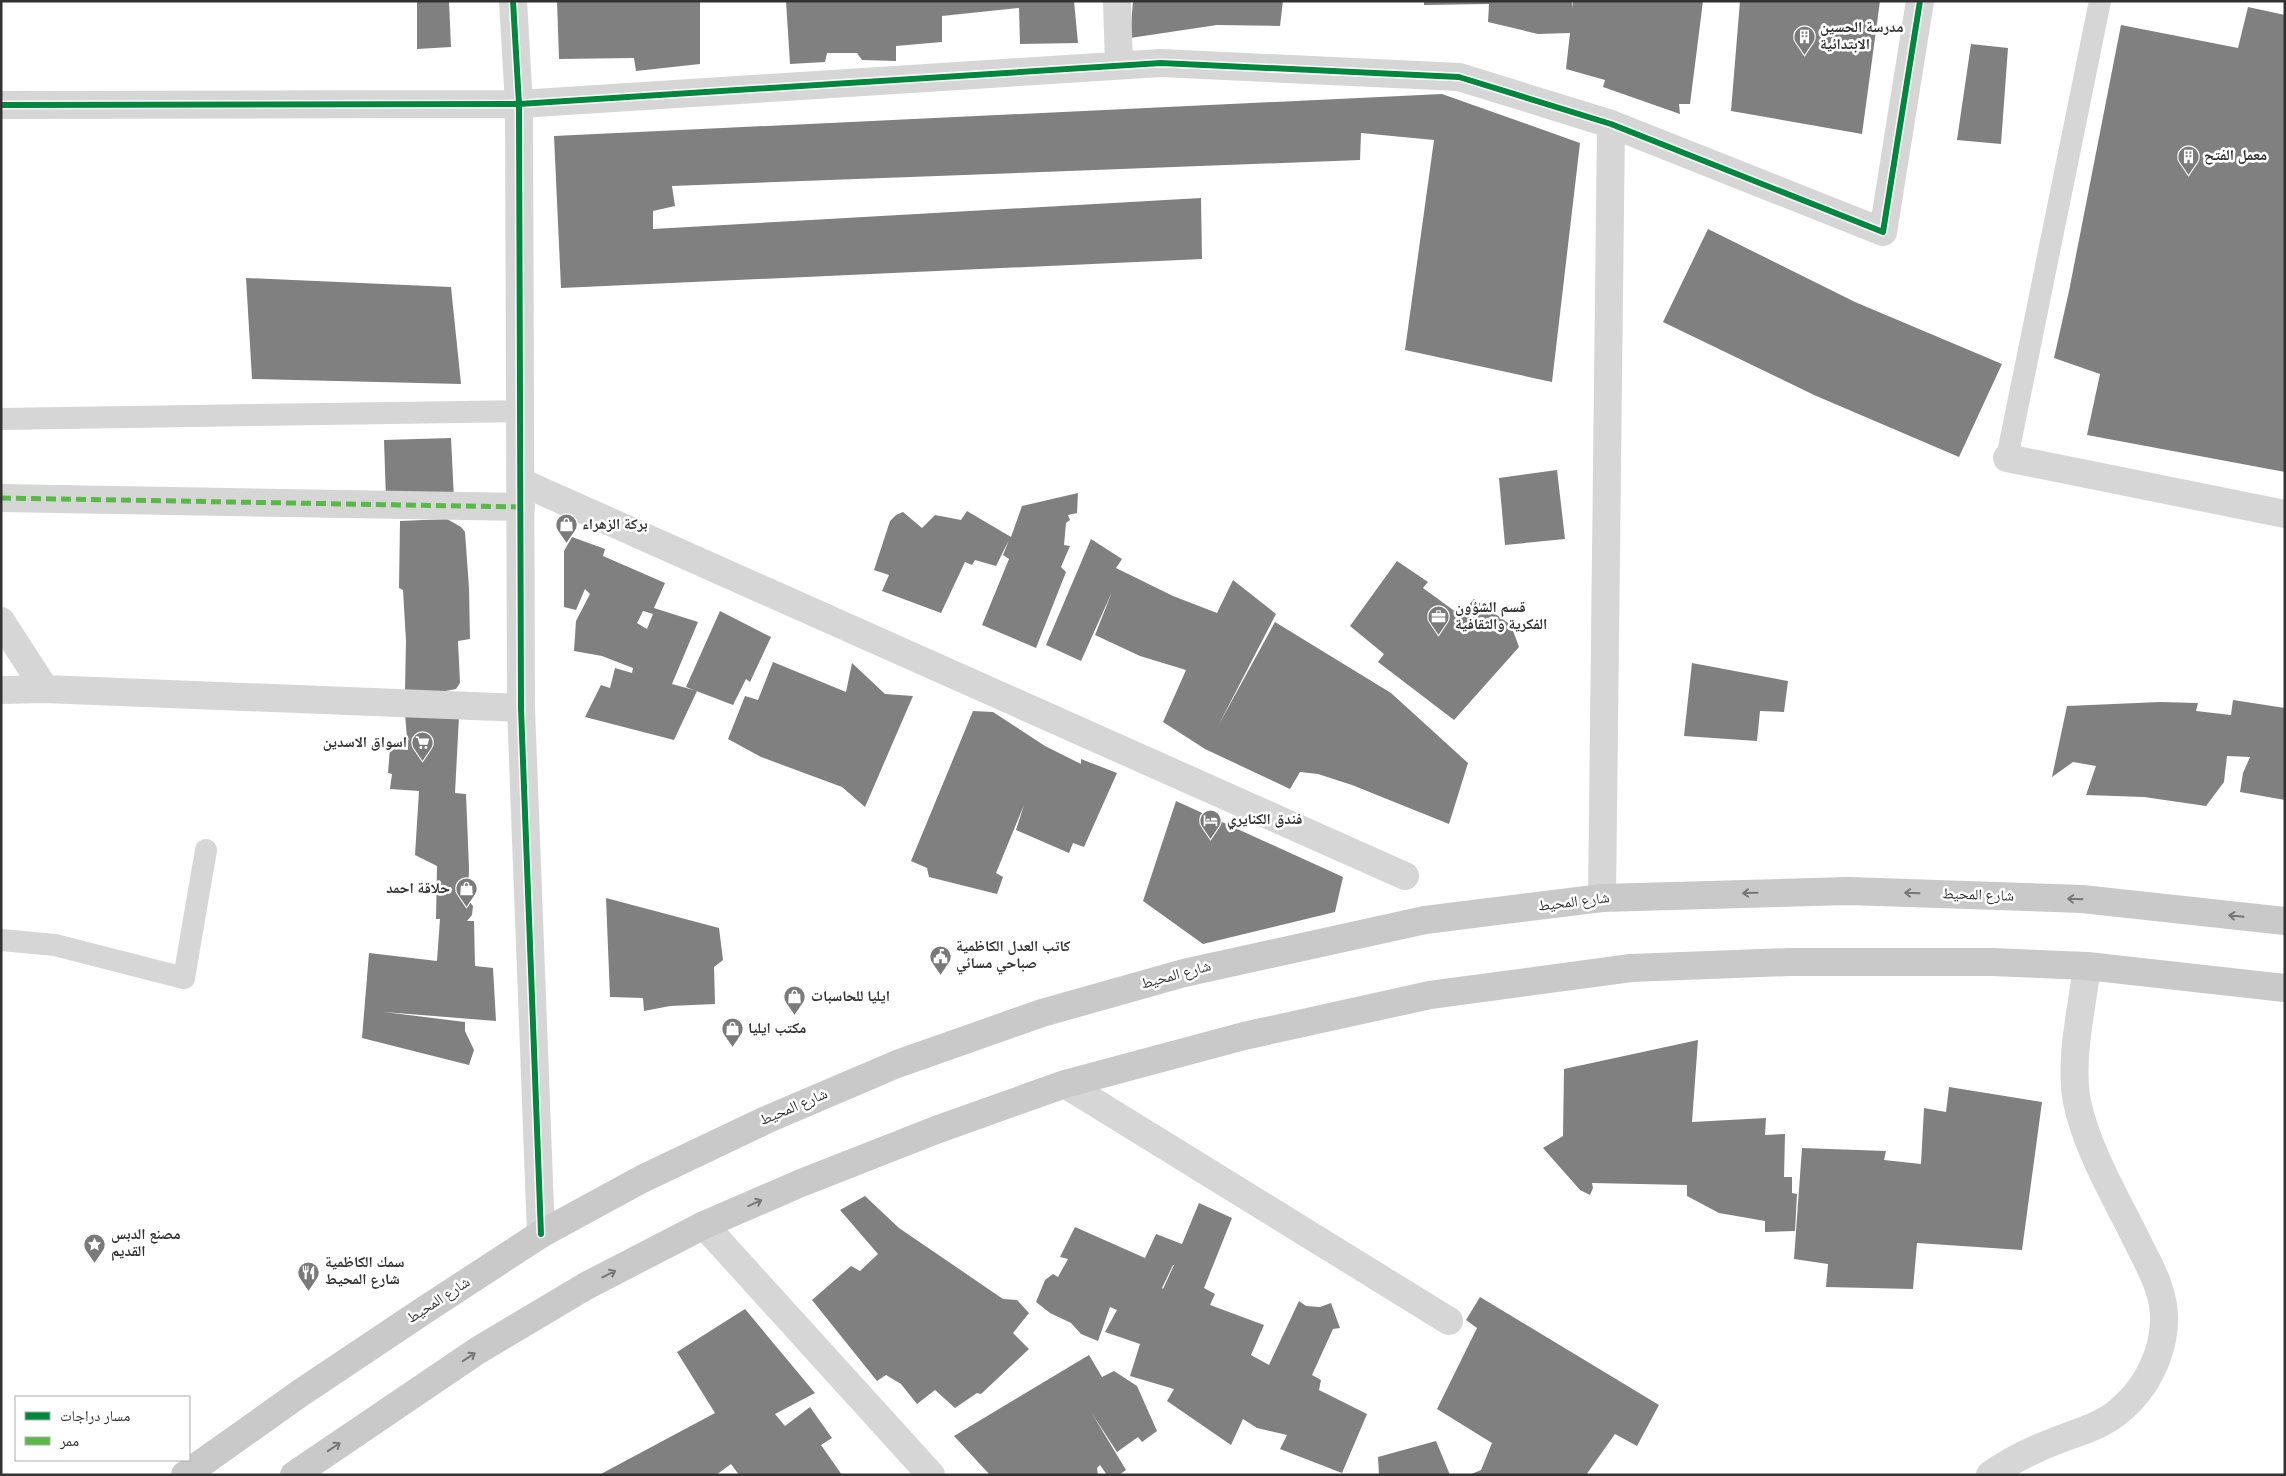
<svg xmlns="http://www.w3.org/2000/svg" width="2286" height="1476" font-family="Overpass,'Noto Naskh Arabic',sans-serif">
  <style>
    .building { fill: #808080; fill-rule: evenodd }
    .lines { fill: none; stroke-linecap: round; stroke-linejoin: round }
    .lane { stroke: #d6d6d6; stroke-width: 22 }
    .street { stroke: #d6d6d6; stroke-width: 28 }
    .primary { stroke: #c9c9c9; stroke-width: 28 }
    .quiet { stroke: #58b947; stroke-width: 5; stroke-dasharray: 10 5; stroke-linecap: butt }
    .cycleway-casing { stroke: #fff; stroke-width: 9 }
    .cycleway { stroke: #00873e; stroke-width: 6 }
    .oneway { stroke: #767676 }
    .labels { text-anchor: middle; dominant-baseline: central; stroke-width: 5; stroke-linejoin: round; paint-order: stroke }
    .poi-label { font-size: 15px; font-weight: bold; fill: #323232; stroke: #fff; text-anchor: start }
    .street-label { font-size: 15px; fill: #323232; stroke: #fff }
  </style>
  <rect width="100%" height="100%" fill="#fff"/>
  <path class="building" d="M417 1H449L451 47 417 49Z
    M557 1H700V64L636 71 634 58 559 59Z
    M786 1H1074L1078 43 1020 44 1019 8 942 16V42L896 46V61L862 60 857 53H827L825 62 790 64Z
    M1133 1H1283L1280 26 1217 25 1130 38Z
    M1424 1H1572V8L1573 1H1703L1690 104H1679L1680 114 1603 87 1605 80 1566 69 1570 33 1538 34 1488 22 1489 4 1424 5Z
    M1740 1H1880L1862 134 1731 111Z
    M2248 7 2285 15V472L2087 435 2100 374 2054 358 2069 291 2121 25 2238 48Z
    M1971 44 2008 48 2001 144 1957 140Z
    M1442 94 1580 143 1552 382 1405 350 1434 140 1361 133 1360 160 672 186 675 206 653 211V229L1201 198 1202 259 561 288 554 136Z
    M1708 229 1855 302 2002 364 1959 457 1814 395 1663 322Z
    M246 278 451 287 461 384 252 379Z
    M451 438 454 499 386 500 384 440Z
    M1557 470 1565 539 1505 545 1499 478Z
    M1078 493 1077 513 1068 515 1070 520 1066 523 1064 545 1070 546 1061 567 1066 572 1036 648 982 625 1009 559 1003 555 1009 540 996 566 975 560 972 565 965 562 941 613 882 591 889 575 874 570 890 521 896 515 903 512 922 528 935 515 961 520 967 511 1011 537 1022 506Z
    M447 519 461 527 465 532 469 588 470 639 458 641 460 683 456 689 440 692 405 691 406 641 403 590 399 588 400 521Z
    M572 537 605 549 603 556 665 583 654 608 698 622 672 684 697 691 674 740 585 717 601 685 610 688 615 668 632 673 633 668 602 656 574 651 576 621 590 594 585 589 576 610 564 607V551ZM643 611 653 614 647 629 637 623Z
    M1091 539 1122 559 1116 568 1173 596 1217 613 1233 580 1276 614 1218 726 1275 622 1391 693 1468 763 1449 824 1352 785 1318 774 1300 772 1290 789 1205 749 1163 722 1186 670 1140 656 1095 635 1112 592 1081 661 1046 645Z
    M1397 561 1428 582 1423 588 1460 615 1474 599 1511 625 1519 647 1454 720 1378 662 1384 654 1350 626Z
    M720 611 771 637 750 682 746 679 733 705 686 687Z
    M773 662 846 692 852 663 885 694 913 696 865 807 842 787 761 757 728 739 745 696 758 700Z
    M1692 663 1788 681 1784 712 1760 711 1757 741 1684 736Z
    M2233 700 2285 708V800L2240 792 2243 773 2250 757 2227 756 2224 782 2206 806 2144 797 2086 795 2096 766 2073 762 2052 777 2067 706 2160 702 2198 703 2196 711 2231 715Z
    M973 711 993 712 1045 746 1081 764V759L1117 773 1084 847 1073 843 1069 853 1016 830 1024 805 996 873 1003 877 997 894 929 877 927 868 911 861Z
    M405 714 459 717 455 793 466 794 469 868 468 900 473 906 472 915 467 921H474L475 966 493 968 496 1021 384 1012 465 1022V1031L474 1050 469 1065 362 1038 369 953 437 961 440 919H436L437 866 415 855 419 791 390 789 392 774 388 773 390 748 408 750Z
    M1176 801 1343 877 1335 912 1203 944 1143 901Z
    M606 898 719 928 723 960 714 967 715 1004 670 1006 644 1011 643 998 610 997Z
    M1698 1040 1692 1122 1766 1118 1765 1135 1785 1134 1784 1177H1792V1193L1797 1194 1795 1231 1765 1232V1221L1719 1213 1687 1196V1185L1592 1183 1593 1188 1590 1195 1580 1190 1543 1148 1563 1136 1564 1069Z
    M1949 1087 2042 1102 2022 1250 1917 1243 1913 1289 1826 1287 1828 1264 1794 1259 1802 1148 1886 1151 1884 1160 1921 1164 1924 1108 1946 1112Z
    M865 1196 899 1228 1003 1299 1017 1300 1029 1313 1013 1333 1029 1349 981 1394 977 1393 955 1408 935 1390 917 1404 901 1384 886 1375 877 1381 812 1300 851 1266 860 1271 878 1254 840 1210Z
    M1199 1203 1232 1218 1204 1288 1215 1294 1210 1305 1264 1325 1251 1355 1269 1365 1299 1301 1306 1306 1320 1307 1331 1303 1340 1328 1333 1329 1312 1375 1321 1380 1319 1390 1367 1414 1342 1473 1280 1449 1287 1435 1257 1428 1243 1419 1231 1445 1167 1401 1174 1389 1130 1376 1140 1344 1105 1332 1117 1310 1110 1307 1098 1341 1081 1334 1071 1323 1050 1313 1036 1302 1045 1280 1053 1274 1058 1277 1068 1259 1060 1257 1075 1227 1145 1258 1156 1234 1182 1244ZM1173 1265H1174L1163 1289 1162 1288Z
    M1480 1297 1659 1405 1637 1446 1615 1434 1586 1475H1469L1481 1470 1492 1443 1437 1409 1477 1328 1466 1320Z
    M745 1309 815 1393 775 1414 785 1426 810 1407 832 1438 821 1445 842 1475H739L731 1464 716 1475H599L715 1413 677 1352Z
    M1089 1355 1102 1377 1114 1371 1137 1386 1157 1431 1142 1442 1138 1437 1117 1452 1091 1412 1126 1470 1119 1475H1107L1100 1465 1097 1468 1098 1475H990L954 1436Z
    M1436 1441 1450 1475H1379L1378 1457Z"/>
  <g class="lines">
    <path class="lane" d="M1 419 521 411
      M2007 458 2100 1
      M1 940 55 945 184 978 206 850"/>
    <path class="street" d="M513 1 519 104 521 708 541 1234
      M1117 1 1119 65
      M1 105 519 104 1161 63 1459 77 1611 124 1883 232 1920 1
      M2007 458 2285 514
      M521 482 1405 876
      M1 498 521 507
      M1 621 45 689
      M1 690 45 689 521 708
      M1602 898 1611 124
      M1065 1084 1449 1321
      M704 1225 931 1475
      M1990 1475C2011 1460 2034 1449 2058 1440 2078 1432 2102 1426 2119 1411 2153 1383 2174 1333 2159 1289 2155 1275 2147 1261 2140 1247 2118 1201 2088 1153 2077 1102 2069 1058 2082 1009 2087 966"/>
    <path class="primary" d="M185 1475 299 1394 426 1309 541 1234 642 1179 766 1120 897 1064 1042 1013 1184 973 1425 920 1602 898 1848 891 2082 899 2285 921
      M294 1475 477 1351 586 1286 704 1225 801 1183 936 1130 1065 1084 1244 1036 1430 995 1631 968 1789 962H1992L2087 966 2285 988"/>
    <path class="quiet" d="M1 498 521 507"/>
    <defs>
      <path id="cycleway" d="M513 1 519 104 521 708 541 1234
        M1 105 519 104 1161 63 1459 77 1611 124 1883 232 1920 1"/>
    </defs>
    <use href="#cycleway" class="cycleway-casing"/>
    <use href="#cycleway" class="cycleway"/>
  </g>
  <defs><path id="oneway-shaft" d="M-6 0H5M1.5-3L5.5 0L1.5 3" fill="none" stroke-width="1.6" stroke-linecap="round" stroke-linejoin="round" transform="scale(1.25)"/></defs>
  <g class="oneway">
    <use href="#oneway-shaft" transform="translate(1750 893) rotate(179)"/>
    <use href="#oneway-shaft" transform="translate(1912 893) rotate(-178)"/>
    <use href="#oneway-shaft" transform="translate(2075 899) rotate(-178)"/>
    <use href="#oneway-shaft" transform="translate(2236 916) rotate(-174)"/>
    <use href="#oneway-shaft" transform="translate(755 1203) rotate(-24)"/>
    <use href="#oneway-shaft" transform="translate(609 1274) rotate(-27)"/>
    <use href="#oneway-shaft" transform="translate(469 1357) rotate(-34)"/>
    <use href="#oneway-shaft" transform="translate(334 1447) rotate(-34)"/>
  </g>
  <defs>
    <symbol id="building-pin" viewBox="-11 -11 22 30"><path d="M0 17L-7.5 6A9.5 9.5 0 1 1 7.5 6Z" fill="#7a7a7a" stroke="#fff"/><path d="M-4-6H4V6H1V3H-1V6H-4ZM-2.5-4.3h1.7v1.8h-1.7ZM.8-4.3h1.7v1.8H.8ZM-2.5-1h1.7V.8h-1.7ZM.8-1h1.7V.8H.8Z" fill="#fff"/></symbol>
    <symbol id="shop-pin" viewBox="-11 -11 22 30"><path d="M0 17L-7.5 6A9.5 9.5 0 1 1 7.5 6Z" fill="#7a7a7a" stroke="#fff"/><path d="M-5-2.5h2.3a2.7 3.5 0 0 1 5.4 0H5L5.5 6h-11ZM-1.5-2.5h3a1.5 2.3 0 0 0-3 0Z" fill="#fff"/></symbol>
    <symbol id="office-pin" viewBox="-11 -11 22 30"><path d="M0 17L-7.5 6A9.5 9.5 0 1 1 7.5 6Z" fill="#7a7a7a" stroke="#fff"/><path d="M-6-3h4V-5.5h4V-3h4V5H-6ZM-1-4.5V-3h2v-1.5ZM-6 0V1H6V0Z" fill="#fff"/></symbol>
    <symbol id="supermarket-pin" viewBox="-11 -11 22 30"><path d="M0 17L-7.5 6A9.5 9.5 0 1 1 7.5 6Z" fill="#7a7a7a" stroke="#fff"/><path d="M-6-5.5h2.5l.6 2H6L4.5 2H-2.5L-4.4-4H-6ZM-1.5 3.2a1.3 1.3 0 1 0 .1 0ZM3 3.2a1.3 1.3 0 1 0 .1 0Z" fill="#fff"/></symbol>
    <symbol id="hotel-pin" viewBox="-11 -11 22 30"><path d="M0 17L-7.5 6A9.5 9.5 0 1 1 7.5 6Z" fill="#7a7a7a" stroke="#fff"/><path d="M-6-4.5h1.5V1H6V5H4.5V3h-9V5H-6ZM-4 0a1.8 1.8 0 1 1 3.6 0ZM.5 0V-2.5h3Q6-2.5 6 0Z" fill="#fff"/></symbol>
    <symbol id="civic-pin" viewBox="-11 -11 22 30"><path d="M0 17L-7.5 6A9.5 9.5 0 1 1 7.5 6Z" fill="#7a7a7a" stroke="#fff"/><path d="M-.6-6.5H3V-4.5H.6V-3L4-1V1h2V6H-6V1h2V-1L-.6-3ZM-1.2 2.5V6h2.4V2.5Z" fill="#fff"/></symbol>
    <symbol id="sight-pin" viewBox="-11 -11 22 30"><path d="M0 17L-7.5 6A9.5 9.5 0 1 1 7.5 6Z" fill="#7a7a7a" stroke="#fff"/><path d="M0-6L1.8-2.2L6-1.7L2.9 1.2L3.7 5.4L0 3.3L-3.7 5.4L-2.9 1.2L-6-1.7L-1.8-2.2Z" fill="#fff"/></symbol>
    <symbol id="restaurant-pin" viewBox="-11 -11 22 30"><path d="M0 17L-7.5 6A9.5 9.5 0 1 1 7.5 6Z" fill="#7a7a7a" stroke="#fff"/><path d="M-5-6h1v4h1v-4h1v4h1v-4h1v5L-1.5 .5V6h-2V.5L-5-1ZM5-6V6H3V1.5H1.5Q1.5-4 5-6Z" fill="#fff"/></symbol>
  </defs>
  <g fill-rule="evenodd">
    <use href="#building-pin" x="1792" y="24" width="25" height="34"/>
    <use href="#building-pin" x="2176" y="144" width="25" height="34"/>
    <use href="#shop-pin" x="554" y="512" width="25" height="34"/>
    <use href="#office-pin" x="1426" y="604" width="25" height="34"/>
    <use href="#supermarket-pin" x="410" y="730" width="25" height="34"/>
    <use href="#hotel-pin" x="1198" y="808" width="25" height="34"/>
    <use href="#shop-pin" x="454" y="876" width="25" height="34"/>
    <use href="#civic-pin" x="928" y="944" width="25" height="34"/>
    <use href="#shop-pin" x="782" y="984" width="25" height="34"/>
    <use href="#shop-pin" x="720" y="1016" width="25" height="34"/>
    <use href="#sight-pin" x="82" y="1232" width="25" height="34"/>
    <use href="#restaurant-pin" x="296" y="1260" width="25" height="34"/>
  </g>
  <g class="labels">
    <g class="poi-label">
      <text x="1820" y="28">مدرسة الحسين<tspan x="1820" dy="17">الابتدائية</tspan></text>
      <text x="2204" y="156">معمل الفتح</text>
      <text x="582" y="525">بركة الزهراء</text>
      <text x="1455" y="608">قسم الشؤون<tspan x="1455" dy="17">الفكرية والثقافية</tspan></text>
      <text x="407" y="743" text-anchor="end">اسواق الاسدين</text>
      <text x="1227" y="820">فندق الكنايري</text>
      <text x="450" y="889" text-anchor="end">حلاقة احمد</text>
      <text x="956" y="947">كاتب العدل الكاظمية<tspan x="956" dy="17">صباحي مسائي</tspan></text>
      <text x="811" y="997">ايليا للحاسبات</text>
      <text x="748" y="1029">مكتب ايليا</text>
      <text x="111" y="1235">مصنع الدبس<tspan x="111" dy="17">القديم</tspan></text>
      <text x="325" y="1263">سمك الكاظمية<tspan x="325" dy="17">شارع المحيط</tspan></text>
    </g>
    <g class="street-label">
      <text transform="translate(1978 896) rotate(2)">شارع المحيط</text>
      <text transform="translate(1574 903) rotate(-7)">شارع المحيط</text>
      <text transform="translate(1176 976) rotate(-15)">شارع المحيط</text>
      <text transform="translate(794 1108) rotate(-23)">شارع المحيط</text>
      <text transform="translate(439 1301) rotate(-33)">شارع المحيط</text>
    </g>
  </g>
  <rect width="2286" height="1476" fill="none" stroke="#323232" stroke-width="5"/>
  <rect x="15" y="1396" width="175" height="65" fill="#ffffff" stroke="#adadad"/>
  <rect x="25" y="1412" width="25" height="8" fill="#00873e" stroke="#adadad"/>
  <text x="60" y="1421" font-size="15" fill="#323232">مسار دراجات</text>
  <rect x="25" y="1437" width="25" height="8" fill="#58b947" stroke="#adadad"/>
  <text x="60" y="1446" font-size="15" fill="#323232">ممر</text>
</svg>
